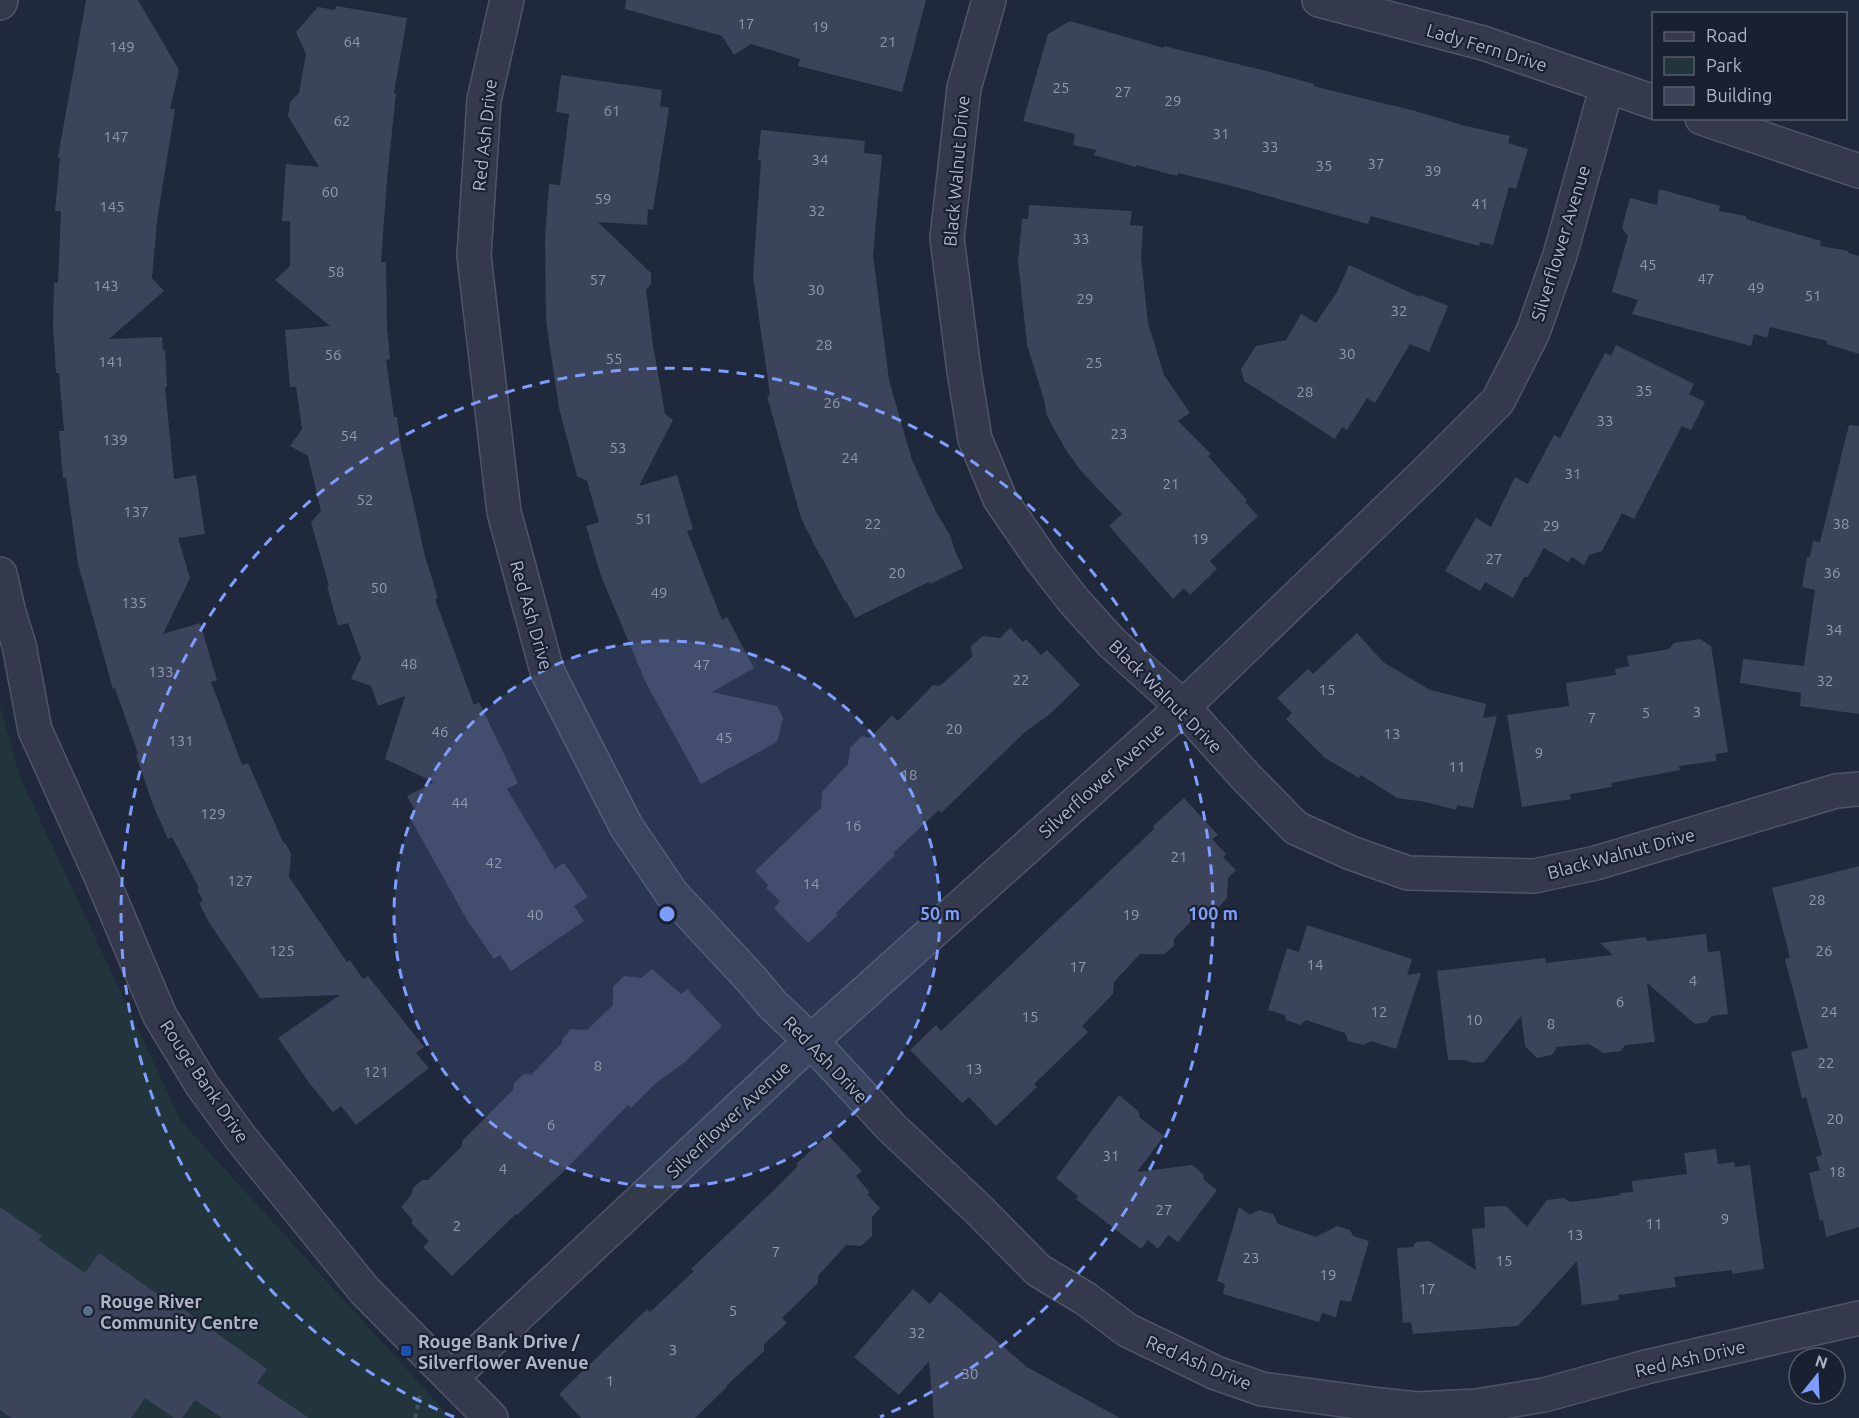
<svg xmlns="http://www.w3.org/2000/svg" width="1859" height="1418" font-family="Ubuntu,sans-serif">
  <style>
    .green { fill: #22353c }
    .building { fill: #3c445b }
    .lines { fill: none; stroke-linecap: round; stroke-linejoin: round }
    .minor-casing { stroke: #4f5566; stroke-width: 36 }
    .path { stroke: #3d5156; stroke-width: 4; stroke-dasharray: 4.5 4.5; stroke-linecap: butt }
    .minor { stroke: #343a4b; stroke-width: 33 }
    .ring { fill: none; stroke: #7d9efe; stroke-width: 3; stroke-dasharray: 10 8 }
    .service-dot { fill: #5c6f8a; stroke: #192030; stroke-width: 2 }
    .transit-dot { fill: #1a4fb4; stroke: #192030; stroke-width: 2 }
    .labels { text-anchor: middle; dominant-baseline: central; stroke-width: 4.5; stroke-linejoin: round; paint-order: stroke }
    .number-label { font-size: 15px; fill: #9299ac }
    .street-label { font-size: 18px; fill: #afb5c7; stroke: #192030 }
    .poi-label { font-size: 18px; font-weight: bold; fill: #afb5c7; stroke: #192030; text-anchor: start }
    .centre { fill: #7d9efe; stroke: #192030; stroke-width: 3 }
    .ring-label { font-size: 18px; text-anchor: middle; font-weight: bold; fill: #7d9efe; stroke: #192030; stroke-width: 4.5; stroke-linejoin: round; paint-order: stroke }
  </style>
  <rect width="100%" height="100%" fill="#20283b"/>
  <path class="green" d="M0 706 20 777 181 1121 451 1418H0Z"/>
  <path class="building" d="M86 0H138L179 70 170 109H175L157 221 152 278 164 291 109 339 162 337 163 350H165L167 387H165L174 479 196 475 205 534 178 538 190 578 163 634 200 623 217 680 211 682 242 765 248 763 283 842 286 844 291 854 289 877 347 962 350 960 363 979 368 976 424 1047 416 1053 429 1068 356 1125 341 1106 333 1112 310 1084 278 1038 340 995 260 998 210 924 199 903 203 901 197 890 199 888 172 837 168 839 153 805 136 755 138 754 115 688 113 689 78 564 66 478H63L59 431H64L59 373H56L53 325 54 283H58L61 211H55L60 158 58 157Z
    M626 0H926L902 92 798 66 800 59 751 44 734 55 722 36 625 9Z
    M336 6 407 18 394 93H396L387 180 381 262H386L387 326 390 359 386 360 394 417H397L401 447 425 556 438 598 435 599 474 705 479 702 518 783 507 789 555 869 564 863 588 897 574 906 584 921 511 971 500 955 494 959 467 920 409 816 416 812 407 796 434 782 385 759 405 696 378 706 371 686 351 679 361 658 348 623 338 626 327 586H329L311 522 321 511 308 456 290 446 302 429 296 387H290L285 330 330 326 275 280 290 266V221H282L286 164 319 167 288 116 290 102 299 93 306 54 296 32 318 7 335 10Z
    M1070 21 1164 48V46L1266 71 1314 84 1313 86 1415 111 1462 125 1510 136 1508 143 1528 149 1516 189 1509 187 1493 245 1480 242 1479 246 1371 216 1368 224 1232 186 1178 173 1177 176 1136 165V167L1094 155 1096 150 1073 145 1075 134 1023 121 1048 34Z
    M561 75 662 90 660 106 669 108 653 210 648 209 647 225 598 222 651 273V284L646 290 653 345 665 414 673 420 639 486 677 475 693 529 687 531 722 620 727 617 754 668 712 692 777 706 783 718 777 742 701 784 646 683 601 576 586 526 599 522 587 481 577 476 559 408 546 321 545 238 549 184 560 185 569 114 556 112Z
    M761 130 865 141 864 153 882 155 873 255 889 380 912 460 937 514 950 535 955 551 963 568 930 584 929 582 855 618 846 601 845 602 821 556H820L801 518 767 396 770 395 753 276 761 161 758 160Z
    M1659 189 1720 206 1719 211 1746 216V219L1821 241 1820 246 1849 251 1848 253 1859 256V354L1827 344V341L1770 327 1767 338 1754 334 1751 346 1632 314 1638 300 1612 292 1628 236 1622 228 1630 198 1657 205Z
    M1029 205 1132 211 1130 225 1143 226 1141 257 1148 323 1164 375 1190 413 1178 421 1211 454 1208 456 1247 500 1245 502 1258 516 1210 561 1217 569 1190 595 1184 588 1173 599 1109 526 1122 514 1081 471 1064 447 1047 416 1044 400 1027 345 1018 261 1022 219H1028Z
    M1349 265 1420 297 1421 295 1448 306 1429 352 1410 344 1375 403 1367 398 1347 430 1342 427 1335 439 1244 381 1241 369 1256 346 1286 340 1301 314 1316 323 1337 292Z
    M1616 345 1694 384 1689 394 1705 402 1691 430 1682 426 1634 519 1622 513 1602 551 1589 555 1584 565 1572 557 1568 562 1544 548 1528 577H1524L1513 598 1485 582 1480 591 1445 571 1476 518 1491 527 1515 477 1528 484 1554 435 1560 438 1605 353 1611 356Z
    M1849 425 1859 426V714L1800 706 1801 693 1740 683 1743 659 1804 666 1815 590 1802 587 1807 557H1810L1813 541 1820 542Z
    M1010 628 1023 642 1026 639 1041 655 1047 650 1080 685 1050 714 1025 732 941 813 939 810 893 853 895 855 836 913 838 915 808 943 774 908 780 901 766 888 768 885 755 871 821 808 822 792 848 764 850 748 862 736 870 738 892 715 898 721 933 685 940 686 972 657 971 646 983 636 1000 638Z
    M1357 633 1383 662 1430 690 1486 704 1483 718 1497 716 1473 808 1457 805 1456 810 1426 802 1397 798 1361 775 1359 778 1325 758 1286 719 1292 713 1277 698 1308 669 1313 674Z
    M1700 639 1711 646 1728 752 1716 754V761L1679 766 1680 770 1611 783 1612 787 1570 794 1571 799 1522 807 1507 715 1569 706 1566 683 1616 675 1615 669 1629 666 1627 656 1669 649 1674 643Z
    M1184 798 1218 835 1212 839 1226 854 1223 857 1236 870 1228 878 1227 898 1218 908H1204L1174 939V946L1164 954H1140L1114 982 1113 994 1082 1026 1088 1032 1034 1084 1037 1087 996 1126 969 1097 962 1103 910 1050 936 1025 941 1031 1154 829 1153 826Z
    M1859 866V1227L1826 1237 1823 1220 1820 1221 1809 1173 1820 1170 1816 1157 1822 1155 1806 1097 1802 1099 1791 1052 1808 1048 1785 959 1790 957 1772 888Z
    M1307 925 1412 959 1407 975 1421 973 1396 1049 1371 1041 1363 1045 1348 1041 1345 1033 1306 1020 1300 1025 1286 1020 1285 1015 1268 1010 1287 948 1299 952Z
    M1706 934 1708 952 1720 951 1728 1014 1712 1016 1707 1022 1695 1024 1647 983 1655 1042 1625 1045 1621 1051 1603 1053 1589 1044 1557 1047 1552 1055 1537 1058 1525 1046 1521 1016 1484 1062 1472 1063 1466 1060H1448L1437 971 1545 958 1546 963 1613 955 1600 943 1646 937 1647 941Z
    M652 969 681 994 687 989 722 1026 685 1062 656 1083 631 1108 628 1105 560 1175 517 1215 516 1214 452 1276 423 1247 429 1241 411 1223 413 1220 401 1207 411 1195 413 1188 422 1180H428L462 1146V1141L513 1090 514 1083 524 1074 531 1075 562 1043V1039L571 1029 587 1030 613 1005V987L624 976 641 978Z
    M1119 1095 1138 1111 1140 1118 1164 1136 1137 1172 1192 1165 1203 1174 1204 1180 1217 1190 1178 1242 1168 1235 1158 1249 1148 1240 1141 1249 1076 1199 1078 1196 1056 1178Z
    M828 1135 862 1171 856 1176 870 1193 867 1194 880 1208 872 1217V1236L861 1246 846 1245 818 1276V1283L782 1318 787 1323 764 1344V1351L726 1386 727 1387 695 1418H581L559 1394 647 1309 650 1312 694 1271 691 1269 774 1190 798 1166 796 1164Z
    M1716 1149 1718 1164 1734 1162 1735 1167 1750 1165 1764 1269 1732 1274V1270L1674 1277 1676 1287 1618 1295 1619 1300 1582 1305 1577 1261 1518 1326 1413 1334 1411 1322 1403 1323 1397 1248 1413 1247 1416 1242 1429 1241 1476 1270 1472 1229 1485 1228 1484 1207 1506 1206 1527 1227 1547 1200 1564 1198 1570 1202 1621 1195 1620 1193 1633 1192 1632 1181 1687 1174 1684 1153Z
    M0 1207 42 1236 38 1240 85 1273 99 1253 174 1306 176 1304 267 1369 257 1383 309 1418H222L195 1400 182 1418H174L145 1398 131 1418H12L0 1410Z
    M1239 1207 1250 1215 1259 1210 1273 1214 1278 1224 1316 1237 1337 1226 1350 1230 1353 1236 1369 1241 1351 1302 1340 1300 1336 1317 1322 1313 1319 1322 1223 1294 1225 1284 1217 1281Z
    M913 1289 930 1304 940 1292 1027 1367 1120 1418H934L929 1361 899 1395 854 1357Z"/>
  <g class="lines">
    <defs>
      <path id="minor" d="M507 0 484 100 474 256 504 512 547 671 626 826 672 894 752 980 772 1004 811 1041 891 1127 978 1209 1038 1270 1086 1299 1127 1330 1216 1373 1262 1389 1373 1404 1417 1409 1476 1406 1544 1395 1646 1367 1859 1318
        M989 0 964 88 947 238 964 371 975 439 1000 499 1042 560 1074 601 1112 643 1183 707 1245 776 1296 828 1351 853 1408 873 1534 876 1596 863 1836 791 1859 789
        M1319 0 1483 43 1654 102
        M0 3 1 0
        M1702 118 1859 171
        M0 574 9 613 19 645 35 730 100 874 160 1016 202 1085 240 1137 365 1291 491 1418
        M451 1378 811 1041 1183 707 1431 468 1498 401 1533 332 1560 255 1607 86"/>
    </defs>
    <use href="#minor" class="minor-casing"/>
    <path class="path" d="M415 1418 420 1395"/>
    <use href="#minor" class="minor"/>
  </g>
  <circle cx="667" cy="914" r="273" fill="#7d9efe" fill-opacity=".12"/>
  <g class="ring">
    <circle cx="667" cy="914" r="273"/>
    <path d="M454 1417A546 546 0 1 1 880 1417"/>
  </g>
  <circle class="service-dot" cx="88" cy="1311" r="6"/>
  <rect class="transit-dot" x="400" y="1345" width="12" height="12" rx="3"/>
  <g class="labels">
    <g class="number-label">
      <text x="746" y="23">17</text>
      <text x="820" y="26">19</text>
      <text x="352" y="41">64</text>
      <text x="888" y="41">21</text>
      <text x="122" y="46">149</text>
      <text x="1061" y="87">25</text>
      <text x="1123" y="91">27</text>
      <text x="1173" y="100">29</text>
      <text x="612" y="110">61</text>
      <text x="342" y="120">62</text>
      <text x="1221" y="133">31</text>
      <text x="116" y="136">147</text>
      <text x="1270" y="146">33</text>
      <text x="820" y="159">34</text>
      <text x="1376" y="163">37</text>
      <text x="1324" y="165">35</text>
      <text x="1433" y="170">39</text>
      <text x="330" y="191">60</text>
      <text x="603" y="198">59</text>
      <text x="1480" y="203">41</text>
      <text x="112" y="206">145</text>
      <text x="817" y="210">32</text>
      <text x="1081" y="238">33</text>
      <text x="1648" y="264">45</text>
      <text x="336" y="271">58</text>
      <text x="1706" y="278">47</text>
      <text x="598" y="279">57</text>
      <text x="106" y="285">143</text>
      <text x="1756" y="287">49</text>
      <text x="816" y="289">30</text>
      <text x="1813" y="295">51</text>
      <text x="1085" y="298">29</text>
      <text x="1399" y="310">32</text>
      <text x="824" y="344">28</text>
      <text x="1347" y="353">30</text>
      <text x="333" y="354">56</text>
      <text x="614" y="358">55</text>
      <text x="111" y="361">141</text>
      <text x="1094" y="362">25</text>
      <text x="1644" y="390">35</text>
      <text x="1305" y="391">28</text>
      <text x="832" y="402">26</text>
      <text x="1605" y="420">33</text>
      <text x="1119" y="433">23</text>
      <text x="349" y="435">54</text>
      <text x="115" y="439">139</text>
      <text x="618" y="447">53</text>
      <text x="850" y="457">24</text>
      <text x="1573" y="473">31</text>
      <text x="1171" y="483">21</text>
      <text x="365" y="499">52</text>
      <text x="136" y="511">137</text>
      <text x="644" y="518">51</text>
      <text x="873" y="523">22</text>
      <text x="1841" y="523">38</text>
      <text x="1551" y="525">29</text>
      <text x="1200" y="538">19</text>
      <text x="1494" y="558">27</text>
      <text x="897" y="572">20</text>
      <text x="1832" y="572">36</text>
      <text x="379" y="587">50</text>
      <text x="659" y="592">49</text>
      <text x="134" y="602">135</text>
      <text x="1834" y="629">34</text>
      <text x="409" y="663">48</text>
      <text x="702" y="664">47</text>
      <text x="161" y="671">133</text>
      <text x="1021" y="679">22</text>
      <text x="1825" y="680">32</text>
      <text x="1327" y="689">15</text>
      <text x="1697" y="711">3</text>
      <text x="1646" y="712">5</text>
      <text x="1592" y="717">7</text>
      <text x="954" y="728">20</text>
      <text x="440" y="731">46</text>
      <text x="1392" y="733">13</text>
      <text x="724" y="737">45</text>
      <text x="181" y="740">131</text>
      <text x="1539" y="752">9</text>
      <text x="1457" y="766">11</text>
      <text x="909" y="774">18</text>
      <text x="460" y="802">44</text>
      <text x="213" y="813">129</text>
      <text x="853" y="825">16</text>
      <text x="1179" y="856">21</text>
      <text x="494" y="862">42</text>
      <text x="240" y="880">127</text>
      <text x="811" y="883">14</text>
      <text x="1817" y="899">28</text>
      <text x="535" y="914">40</text>
      <text x="1131" y="914">19</text>
      <text x="282" y="950">125</text>
      <text x="1824" y="950">26</text>
      <text x="1315" y="964">14</text>
      <text x="1078" y="966">17</text>
      <text x="1693" y="980">4</text>
      <text x="1620" y="1001">6</text>
      <text x="1379" y="1011">12</text>
      <text x="1829" y="1011">24</text>
      <text x="1030" y="1016">15</text>
      <text x="1474" y="1019">10</text>
      <text x="1551" y="1023">8</text>
      <text x="1826" y="1062">22</text>
      <text x="598" y="1065">8</text>
      <text x="974" y="1068">13</text>
      <text x="376" y="1071">121</text>
      <text x="1835" y="1118">20</text>
      <text x="551" y="1124">6</text>
      <text x="1111" y="1155">31</text>
      <text x="503" y="1168">4</text>
      <text x="1837" y="1171">18</text>
      <text x="1164" y="1209">27</text>
      <text x="1725" y="1218">9</text>
      <text x="1654" y="1223">11</text>
      <text x="457" y="1225">2</text>
      <text x="1575" y="1234">13</text>
      <text x="776" y="1251">7</text>
      <text x="1251" y="1257">23</text>
      <text x="1504" y="1260">15</text>
      <text x="1328" y="1274">19</text>
      <text x="1427" y="1288">17</text>
      <text x="733" y="1310">5</text>
      <text x="917" y="1332">32</text>
      <text x="673" y="1349">3</text>
      <text x="970" y="1373">30</text>
      <text x="610" y="1380">1</text>
    </g>
    <g class="street-label">
      <text transform="translate(1487 47) rotate(17)">Lady Fern Drive</text>
      <text transform="translate(484 135) rotate(-84)">Red Ash Drive</text>
      <text transform="translate(956 171) rotate(-85)">Black Walnut Drive</text>
      <text transform="translate(1560 243) rotate(-73)">Silverflower Avenue</text>
      <text transform="translate(532 615) rotate(74)">Red Ash Drive</text>
      <text transform="translate(1166 696) rotate(45)">Black Walnut Drive</text>
      <text transform="translate(1101 780) rotate(-42)">Silverflower Avenue</text>
      <text transform="translate(1621 853) rotate(-15)">Black Walnut Drive</text>
      <text transform="translate(826 1059) rotate(46)">Red Ash Drive</text>
      <text transform="translate(205 1081) rotate(56)">Rouge Bank Drive</text>
      <text transform="translate(728 1119) rotate(-43)">Silverflower Avenue</text>
      <text transform="translate(1690 1358) rotate(-13)">Red Ash Drive</text>
      <text transform="translate(1199 1362) rotate(23)">Red Ash Drive</text>
    </g>
    <g class="poi-label">
      <text x="100" y="1301">Rouge River<tspan x="100" dy="21">Community Centre</tspan></text>
      <text x="418" y="1341">Rouge Bank Drive /<tspan x="418" dy="21">Silverflower Avenue</tspan></text>
    </g>
  </g>
  <circle cx="667" cy="914" r="9" class="centre"/>
  <g class="ring-label">
    <text x="940" y="920">50 m</text>
    <text x="1213" y="920">100 m</text>
  </g>
  <rect x="1652" y="12" width="195" height="108" fill="#192030" stroke="#555c6c" stroke-width="1.5"/>
  <rect x="1664" y="32" width="30" height="9" fill="#343a4b" stroke="#555c6c" stroke-width="1.5"/>
  <text x="1706" y="42" font-size="18" fill="#afb5c7">Road</text>
  <rect x="1664" y="57" width="30" height="18" fill="#22353c" stroke="#555c6c" stroke-width="1.5"/>
  <text x="1706" y="72" font-size="18" fill="#afb5c7">Park</text>
  <rect x="1664" y="87" width="30" height="18" fill="#3c445b" stroke="#555c6c" stroke-width="1.5"/>
  <text x="1706" y="102" font-size="18" fill="#afb5c7">Building</text>
  <g transform="translate(1817 1376) rotate(18)"><circle r="28" fill="#192030" stroke="#555c6c" stroke-width="1.5"/>
  <path d="M0-4.5L10 22L0 15L-10 22Z" fill="#7d9efe"/>
  <text y="-9" font-size="16" font-weight="bold" text-anchor="middle" fill="#afb5c7">N</text>
  </g>
</svg>
